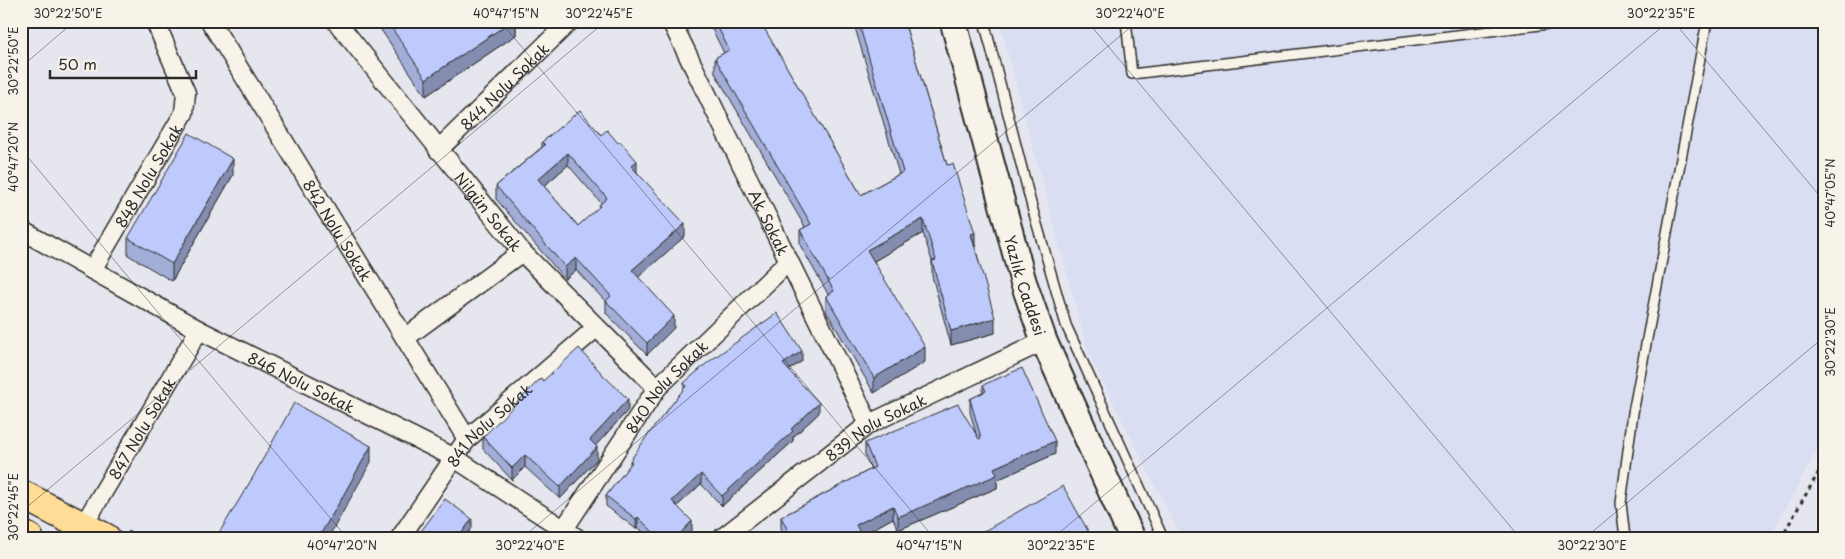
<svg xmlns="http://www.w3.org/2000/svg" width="1845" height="559" font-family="'Playpen Sans',sans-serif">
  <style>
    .built { fill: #dadef2 }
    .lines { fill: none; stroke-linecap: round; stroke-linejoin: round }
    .stream { stroke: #5a8a92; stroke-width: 5.5 }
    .service-casing { stroke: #2b2b2b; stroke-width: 12 }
    .minor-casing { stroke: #2b2b2b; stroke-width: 21 }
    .secondary-casing { stroke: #2b2b2b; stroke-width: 29 }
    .primary-casing { stroke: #2b2b2b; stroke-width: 31 }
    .path { stroke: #2b2b2b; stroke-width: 3; stroke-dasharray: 4 4; stroke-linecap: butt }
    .service { stroke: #f7f3e8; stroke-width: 9 }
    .minor { stroke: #f7f3e8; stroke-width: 18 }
    .secondary { stroke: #f7f3e8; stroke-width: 25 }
    .primary { stroke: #ffdd96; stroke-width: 28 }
    .wall { fill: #a3aed8; stroke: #2b2b2b; fill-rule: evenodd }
    .shaded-wall { fill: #848db0; stroke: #2b2b2b }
    .building { fill: #bdcafb; stroke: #2b2b2b; fill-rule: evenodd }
    .ticks { fill: none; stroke: #2b2b2b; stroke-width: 1; stroke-opacity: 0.45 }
    .labels { text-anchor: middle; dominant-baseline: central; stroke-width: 4.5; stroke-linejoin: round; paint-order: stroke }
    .street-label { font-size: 15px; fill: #2b2b2b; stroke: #f7f3e8 }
    .neatline { fill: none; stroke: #2b2b2b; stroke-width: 2 }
    .ticks-label { font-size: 12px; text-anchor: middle; fill: #2b2b2b }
  </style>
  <rect width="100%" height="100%" fill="#e6e7ee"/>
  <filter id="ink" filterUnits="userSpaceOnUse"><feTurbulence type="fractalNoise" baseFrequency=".02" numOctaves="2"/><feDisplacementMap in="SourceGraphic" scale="10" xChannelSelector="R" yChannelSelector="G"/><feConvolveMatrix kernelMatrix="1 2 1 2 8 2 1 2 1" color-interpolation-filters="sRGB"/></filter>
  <g filter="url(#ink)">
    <path class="built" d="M999 21H1824V438L1769 538H1182L1088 353Z"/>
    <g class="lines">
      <path class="stream" d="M1818 538 1824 528"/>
      <defs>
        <path id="service" d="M984 21 1032 207 1066 325 1163 538
          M1126 21 1132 74 1573 21
          M1625 538 1621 503 1633 413 1707 21"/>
        <g id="minor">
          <path id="s1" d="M210 21 467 439"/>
          <path id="s2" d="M336 21 522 252 657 388"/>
          <path id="s3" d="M671 21 869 424"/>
          <path id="s4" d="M438 150 570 21"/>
          <path id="s5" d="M21 230 199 330 453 457 577 538"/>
          <path id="s6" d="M92 270 184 113 186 93 155 21"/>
          <path d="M405 338 522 252"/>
          <path id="s7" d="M83 526 199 330"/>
          <path id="s8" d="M564 529 657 388 789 261"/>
          <path id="s9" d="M400 538 467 439 596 328"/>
          <path id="s10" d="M722 538 869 424 1044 341"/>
        </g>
        <g id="secondary">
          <path id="s11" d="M953 21 1023 281 1044 341 1132 538"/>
        </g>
        <path id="primary" d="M21 494 106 538
          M21 534 29 538"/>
      </defs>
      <use href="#service" class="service-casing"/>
      <use href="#minor" class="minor-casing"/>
      <use href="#secondary" class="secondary-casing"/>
      <use href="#primary" class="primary-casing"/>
      <path class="path" d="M128 532 139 538
        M1781 538 1824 463"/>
      <use href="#service" class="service"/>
      <use href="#minor" class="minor"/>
      <use href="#secondary" class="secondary"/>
      <use href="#primary" class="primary"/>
    </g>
    <path class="wall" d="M375 21H516V35L426 96Z
      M708 21H763L760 22 861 195 899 174 853 21H904L947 165 975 245 995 333 951 345 932 276V261L923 233 874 261 925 362 874 393 826 311V296L828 294 800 245V230L805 227 715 73V58L724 53Z
      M601 135 637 172 685 236 638 277 674 328 647 355 606 313V302L576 270 565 279 496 199V186L542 147V142ZM568 165 601 203 599 205V208L578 226 544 186Z
      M233 175 172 281 128 255V238Z
      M802 361 789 370 819 413 793 437V441L722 506 701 484 677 506 692 531 686 538H649L638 527 636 529 606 506V496L630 465V461L684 389V383Z
      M543 381 628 410 595 446 597 459 560 499 525 467 512 480 483 449V437Z
      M983 385 1055 454 997 480V488L898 530 893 518 862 535 863 538H785L781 530V517L871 469 865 456V443L976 434 970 412V399L983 393Z"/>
    <path class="shaded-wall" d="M512 21H516V35L426 96V79Z
      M568 153V165L538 191V179Z
      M233 159V175L172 281V264Z
      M637 161V173L631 166Z
      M923 219V233L867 265V250Z
      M685 224V236L632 283V270Z
      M975 233V247L971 234Z
      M576 258V270L565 279V267Z
      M674 316V328L647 355V343Z
      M995 318V333L951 345V331Z
      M925 347V362L874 393V378Z
      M802 351V361L783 374V364Z
      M628 399V410L590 452V440Z
      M819 403V413L793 437V441L722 506V496L791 429Z
      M1055 441V454L997 480V488L898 530V517L994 468Z
      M371 446V462L335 526 328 538H318Z
      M597 447V459L560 499V487Z
      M525 455V467L512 480V468Z
      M701 474V484L672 511V501Z
      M893 506V518L856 538V525Z
      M638 517V527L636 529V519Z
      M472 519V528L465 538H458Z
      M692 521V531L686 538H676Z"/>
    <path class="building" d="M387 21H512L426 79Z
      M715 21H760L861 195 903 172 858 21H904L947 165 953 164 975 233 971 234 995 318 951 331 932 261 936 260 923 219 867 250 925 347 874 378 826 296 834 291 800 230 811 224 715 58 729 50Z
      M580 110 601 135 607 130 618 143 620 141 637 161 631 166 685 224 632 270 674 316 647 343 606 301 611 296 576 258 565 267 496 186 545 145 542 142ZM568 153 607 198 599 205 600 206 578 226 538 179Z
      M189 133 233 159 172 264 128 238Z
      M777 313 802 351 783 364 819 403 791 429 793 431 722 496 701 474 672 501 692 521 676 538H659L638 517 636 519 606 496 632 462 630 461 647 436 686 386 684 383 707 363Z
      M579 348 604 376 628 399 590 440 597 447 560 487 525 455 512 468 483 437 541 378 543 381Z
      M1022 368 1055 441 994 468 997 475 898 517 893 506 856 525 863 538H792L781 517 875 467 865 443 958 404 979 439 981 438 970 399 986 391 983 385Z
      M294 403 371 446 335 510 318 538H216L253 477Z
      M1063 486 1092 538H972Z
      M445 499 472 519 458 538H416Z"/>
  </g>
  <path class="ticks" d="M500 21 934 538M1087 21 1520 538M1673 21 1824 201M21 67 75 21M21 149 347 538M21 512 606 21M522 538 1138 21M1053 538 1669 21M1585 538 1824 337"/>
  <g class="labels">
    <g class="street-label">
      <text stroke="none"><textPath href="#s4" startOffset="92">844 Nolu Sokak</textPath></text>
      <text stroke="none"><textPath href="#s6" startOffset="110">848 Nolu Sokak</textPath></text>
      <text stroke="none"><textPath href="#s2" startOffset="244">Nilgün Sokak</textPath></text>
      <text stroke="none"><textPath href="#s3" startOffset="224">Ak Sokak</textPath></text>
      <text stroke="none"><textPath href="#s1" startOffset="245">842 Nolu Sokak</textPath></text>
      <text stroke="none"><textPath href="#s11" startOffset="274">Yazlık Caddesi</textPath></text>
      <text stroke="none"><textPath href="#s5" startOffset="319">846 Nolu Sokak</textPath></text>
      <text stroke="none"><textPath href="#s8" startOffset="176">840 Nolu Sokak</textPath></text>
      <text stroke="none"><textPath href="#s9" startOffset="145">841 Nolu Sokak</textPath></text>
      <text stroke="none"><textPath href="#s7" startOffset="114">847 Nolu Sokak</textPath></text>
      <text stroke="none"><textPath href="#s10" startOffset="190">839 Nolu Sokak</textPath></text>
    </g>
  </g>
  <rect width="1845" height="559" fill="none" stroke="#f7f3e8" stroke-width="55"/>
  <path d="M50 70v8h146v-8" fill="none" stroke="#2b2b2b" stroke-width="2.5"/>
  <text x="58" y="70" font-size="15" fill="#2b2b2b" stroke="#f7f3e8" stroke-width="4" paint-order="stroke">50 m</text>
  <rect x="28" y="28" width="1790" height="504" class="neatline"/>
  <g class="ticks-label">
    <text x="68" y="18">30°22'50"E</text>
    <text x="506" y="18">40°47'15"N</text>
    <text x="599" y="18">30°22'45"E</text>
    <text x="1130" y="18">30°22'40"E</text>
    <text x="1661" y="18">30°22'35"E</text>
    <text transform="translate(14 61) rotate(-90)" y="4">30°22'50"E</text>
    <text transform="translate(14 157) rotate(-90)" y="4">40°47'20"N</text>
    <text transform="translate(1831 193) rotate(-90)" y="4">40°47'05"N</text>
    <text transform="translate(1831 342) rotate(-90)" y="4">30°22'30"E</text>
    <text transform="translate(14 507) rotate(-90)" y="4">30°22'45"E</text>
    <text x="342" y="550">40°47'20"N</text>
    <text x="530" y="550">30°22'40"E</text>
    <text x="929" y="550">40°47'15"N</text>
    <text x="1061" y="550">30°22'35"E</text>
    <text x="1592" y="550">30°22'30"E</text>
  </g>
</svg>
